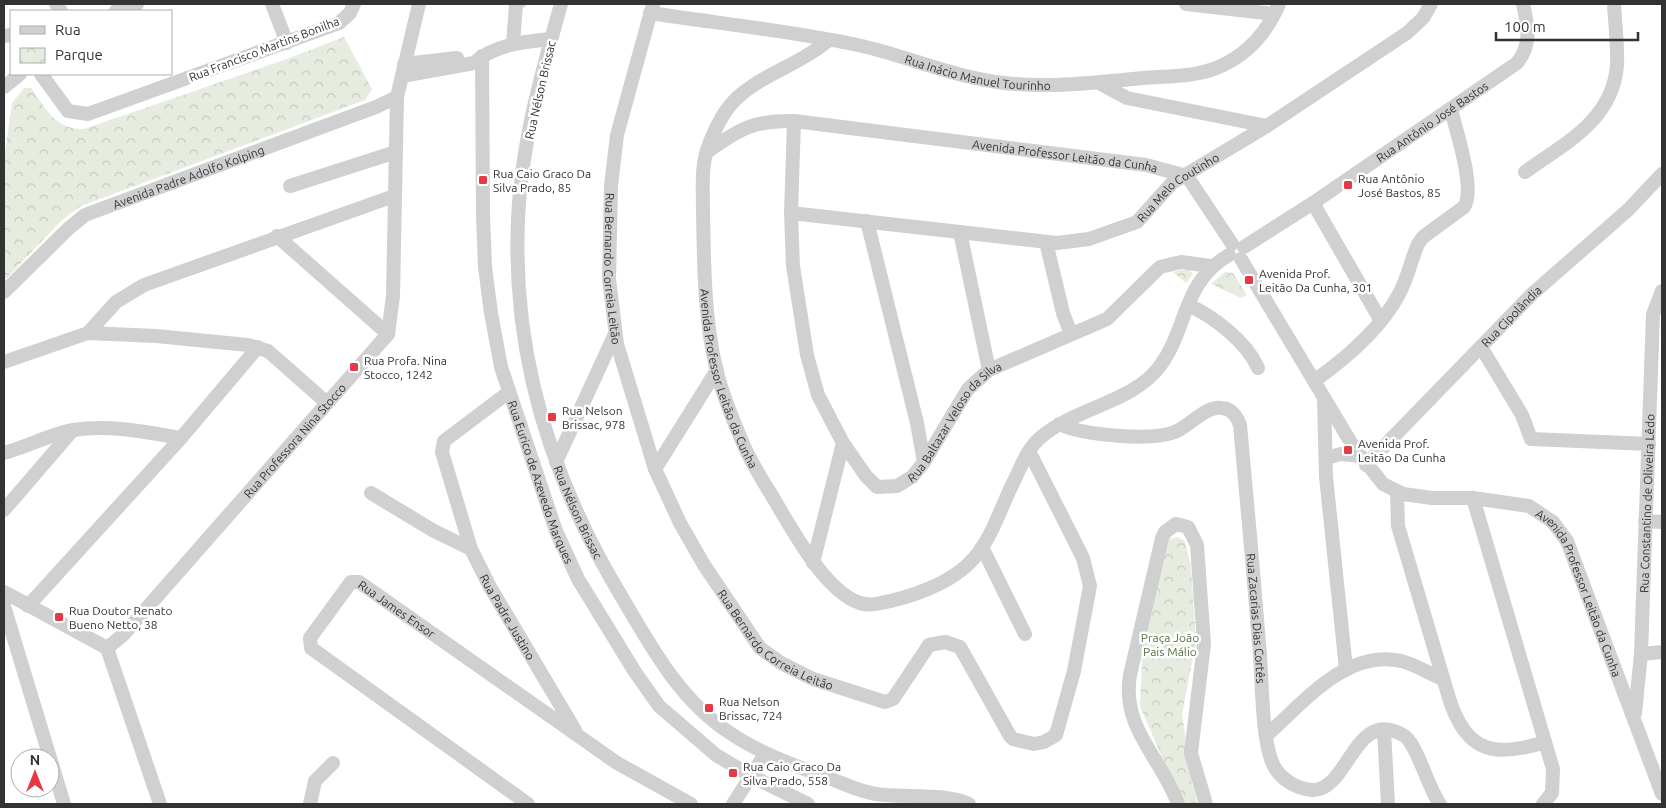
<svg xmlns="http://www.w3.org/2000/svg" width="1666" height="808" font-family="Ubuntu,sans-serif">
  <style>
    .park { fill: url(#park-crowns) }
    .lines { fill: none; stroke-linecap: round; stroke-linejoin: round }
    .stream { stroke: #cfe2ee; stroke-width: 3 }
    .minor { stroke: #d0d0d0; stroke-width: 14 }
    .poi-dot { fill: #e63946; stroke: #fff; stroke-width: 2 }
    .labels { text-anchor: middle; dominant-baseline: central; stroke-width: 5; stroke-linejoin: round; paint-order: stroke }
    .street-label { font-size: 12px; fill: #333; stroke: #fff }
    .poi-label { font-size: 12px; fill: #333; stroke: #fff; text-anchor: start }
    .park-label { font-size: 12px; fill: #56703f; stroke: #fff }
  </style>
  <defs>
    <pattern id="park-crowns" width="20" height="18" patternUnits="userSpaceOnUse" patternTransform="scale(1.25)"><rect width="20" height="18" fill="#e6ecdf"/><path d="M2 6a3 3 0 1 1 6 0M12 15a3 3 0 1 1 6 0" fill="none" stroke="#c6cbc0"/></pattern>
  </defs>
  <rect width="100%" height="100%" fill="#fff"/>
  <path class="park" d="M344 37 372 89 365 100 81 206 63 219 4 281V160L12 103 24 88H31C46 108 55 130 84 129L284 60Z
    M1180 270H1190L1193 274 1186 283 1173 272Z
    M1225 272 1233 273 1247 295 1241 298 1211 284Z
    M1177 537 1185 541 1191 566 1196 642 1182 714 1192 783 1198 804H1182L1140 706 1142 659 1164 541Z"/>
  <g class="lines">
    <path class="stream" d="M524 6 525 4"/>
    <g class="minor">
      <path d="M56 4 61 11"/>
      <path d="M272 4 287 43"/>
      <path id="s1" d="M561 4C541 75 521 146 518 220 512 356 553 484 623 599 652 649 681 701 730 733 761 754 796 766 831 779 845 784 860 792 876 794 902 798 947 793 969 804"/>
      <path id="s2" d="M653 4 617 135 611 186 609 279 617 344 655 469 680 523 704 565 760 648 781 663 813 679 885 702 893 699 929 645 945 642 960 647 1010 736 1013 739 1034 744 1044 742 1056 735 1074 671 1090 586 1083 558 1029 451"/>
      <path d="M1186 4 1274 14"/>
      <path d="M116 11 137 4"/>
      <path id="s3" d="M650 13C716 23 783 30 848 43 892 51 932 69 975 78 1031 91 1088 83 1144 78 1171 76 1201 77 1225 64 1251 51 1268 30 1279 4"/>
      <path d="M4 36 11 35"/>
      <path id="s4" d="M829 40C801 64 763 74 737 98 723 111 713 133 707 150 701 169 703 191 703 211 704 263 704 317 716 368 722 394 734 423 745 448 754 468 767 487 778 506 795 534 836 612 876 604 909 598 952 584 974 558 992 538 1001 507 1013 483 1021 467 1027 449 1041 437 1075 408 1134 402 1160 366 1188 328 1182 282 1229 255"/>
      <path d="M513 44 516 4"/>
      <path id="s5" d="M482 56 483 215 485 267 491 313 501 367 556 531 578 579 635 672 659 706 716 755 751 776 808 804"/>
      <path d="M404 64 457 58"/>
      <path d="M41 74 68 111 88 114 339 23 350 13 354 4"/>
      <path d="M402 76 474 63C495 44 524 42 551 39"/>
      <path d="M1101 84 1127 98 1267 126"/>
      <path d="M4 87 20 74"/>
      <path id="s6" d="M794 121 791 213 793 266 807 355 818 395 843 443 866 476 877 487 897 486 912 477 924 462 968 389 989 370 1107 319 1160 267 1181 262 1211 266"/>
      <path id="s7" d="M707 152C739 129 754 120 794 121L1146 165 1187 176 1232 244"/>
      <path d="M1525 172C1565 143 1612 121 1617 66 1618 46 1615 24 1614 4"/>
      <path d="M290 186 396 152"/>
      <path d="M1313 203 1381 321"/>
      <path id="s8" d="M791 213 1057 243 1089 239 1137 222 1172 183 1267 126 1407 33 1423 18 1431 4"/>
      <path d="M867 221 917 423 924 462"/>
      <path d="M960 232 989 370"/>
      <path d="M277 236 388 334"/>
      <path d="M1046 242 1063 313 1071 334"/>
      <path id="s9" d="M1244 247 1313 203 1517 63C1532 45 1528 25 1523 4"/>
      <path id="s10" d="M1241 259 1353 446 1383 484 1403 494 1432 498H1473L1529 506 1553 522 1567 541 1662 794"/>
      <path id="s11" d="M4 292 69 228 85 215 376 107 397 97"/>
      <path d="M1188 305C1213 316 1247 342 1258 368"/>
      <path d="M88 333 116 302 144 285 394 196"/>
      <path d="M1481 347 1522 415 1531 439 1649 444"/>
      <path d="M4 362 88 333 156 336 248 345 268 351 327 403"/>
      <path d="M1314 381C1345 359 1381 329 1399 294 1408 278 1411 260 1418 244L1423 237 1464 207C1476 188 1456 132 1451 109"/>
      <path id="s12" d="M509 392 444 441 442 452 471 549 490 587 575 730"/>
      <path d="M1324 398 1326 477 1346 669"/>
      <path id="s13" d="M1059 424C1082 435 1154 442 1177 431 1190 425 1206 406 1221 408 1231 408 1237 416 1240 425 1247 502 1254 578 1260 655 1262 682 1262 741 1273 764 1279 778 1296 789 1312 790 1349 791 1354 707 1403 735 1417 742 1428 789 1440 804"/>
      <path d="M4 453C26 447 51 434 73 430 109 424 146 432 181 438"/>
      <path d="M1326 458 1341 454 1360 456"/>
      <path d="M556 462 615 334"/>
      <path id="s14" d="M1366 465 1532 294 1628 210 1662 174"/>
      <path d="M655 469 717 370"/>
      <path d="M1397 492 1398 526 1449 698C1466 753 1495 758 1545 742"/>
      <path d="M371 493 434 531 471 549"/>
      <path d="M1473 498 1553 769 1552 793 1543 804"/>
      <path d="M4 510 72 431"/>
      <path d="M1645 521 1662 522"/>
      <path d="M982 547 1025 634"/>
      <path d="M813 563 843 443"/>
      <path d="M4 592 107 648"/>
      <path d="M4 606 64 804"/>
      <path d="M28 606 181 438 258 347"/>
      <path id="s15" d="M107 648 123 635 388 334 393 296 397 97 419 4"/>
      <path d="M107 648 160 804"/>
      <path d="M1641 654 1662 652"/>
      <path id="s16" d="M1635 713 1641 654 1653 314 1662 291"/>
      <path d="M1384 731 1388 804"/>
      <path d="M1267 735C1303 703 1346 649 1401 661 1415 664 1429 674 1443 679"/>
      <path d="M310 804 315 781 333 763"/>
      <path id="s17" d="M528 804 311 648 310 638 351 582H359L617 763 691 804"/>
      <path d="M733 804 765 754"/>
      <path d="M1178 804C1161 757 1121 728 1130 675L1162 538 1165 532 1176 524 1188 527 1197 545 1204 644 1191 753 1206 804"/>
    </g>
  </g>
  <g class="poi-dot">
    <rect x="478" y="175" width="10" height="10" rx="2.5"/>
    <rect x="1343" y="180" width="10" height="10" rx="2.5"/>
    <rect x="1244" y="275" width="10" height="10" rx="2.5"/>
    <rect x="349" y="362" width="10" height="10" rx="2.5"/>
    <rect x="547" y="412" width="10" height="10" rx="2.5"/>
    <rect x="1343" y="445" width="10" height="10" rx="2.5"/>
    <rect x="54" y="612" width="10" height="10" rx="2.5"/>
    <rect x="704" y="703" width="10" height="10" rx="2.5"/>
    <rect x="728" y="768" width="10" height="10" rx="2.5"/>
  </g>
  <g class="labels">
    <g class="street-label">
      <text transform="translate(264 49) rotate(-21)">Rua Francisco Martins Bonilha</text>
      <text stroke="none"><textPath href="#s3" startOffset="334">Rua Inácio Manuel Tourinho</textPath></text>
      <text transform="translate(540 90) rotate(-77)">Rua Nélson Brissac</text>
      <text stroke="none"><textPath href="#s9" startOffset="226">Rua Antônio José Bastos</textPath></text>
      <text stroke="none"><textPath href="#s7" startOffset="368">Avenida Professor Leitão da Cunha</textPath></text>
      <text stroke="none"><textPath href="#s11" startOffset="222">Avenida Padre Adolfo Kolping</textPath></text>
      <text stroke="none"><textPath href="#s8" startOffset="405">Rua Melo Coutinho</textPath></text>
      <text stroke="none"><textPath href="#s2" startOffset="270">Rua Bernardo Correia Leitão</textPath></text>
      <text stroke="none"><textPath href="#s14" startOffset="208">Rua Cipolândia</textPath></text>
      <text stroke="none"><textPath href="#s4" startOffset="402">Avenida Professor Leitão da Cunha</textPath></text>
      <text stroke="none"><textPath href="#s6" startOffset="495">Rua Baltazar Veloso da Silva</textPath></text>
      <text stroke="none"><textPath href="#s15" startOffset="280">Rua Professora Nina Stocco</textPath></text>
      <text stroke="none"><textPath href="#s5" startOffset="434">Rua Eurico de Azevedo Marques</textPath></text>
      <text stroke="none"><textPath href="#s16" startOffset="210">Rua Constantino de Oliveira Lêdo</textPath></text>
      <text stroke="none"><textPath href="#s1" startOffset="522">Rua Nélson Brissac</textPath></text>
      <text stroke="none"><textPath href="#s10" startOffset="519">Avenida Professor Leitão da Cunha</textPath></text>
      <text stroke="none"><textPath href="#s17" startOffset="401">Rua James Ensor</textPath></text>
      <text stroke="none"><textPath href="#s12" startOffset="271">Rua Padre Justino</textPath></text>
      <text stroke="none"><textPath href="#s13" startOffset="392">Rua Zacarias Dias Cortês</textPath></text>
      <text stroke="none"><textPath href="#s2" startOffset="691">Rua Bernardo Correia Leitão</textPath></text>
    </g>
    <g class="poi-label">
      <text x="493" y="173">Rua Caio Graco Da<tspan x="493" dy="14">Silva Prado, 85</tspan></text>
      <text x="1358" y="178">Rua Antônio<tspan x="1358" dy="14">José Bastos, 85</tspan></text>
      <text x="1259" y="273">Avenida Prof.<tspan x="1259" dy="14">Leitão Da Cunha, 301</tspan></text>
      <text x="364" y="360">Rua Profa. Nina<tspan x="364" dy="14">Stocco, 1242</tspan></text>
      <text x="562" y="410">Rua Nelson<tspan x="562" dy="14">Brissac, 978</tspan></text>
      <text x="1358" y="443">Avenida Prof.<tspan x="1358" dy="14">Leitão Da Cunha</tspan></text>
      <text x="69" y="610">Rua Doutor Renato<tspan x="69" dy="14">Bueno Netto, 38</tspan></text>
      <text x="719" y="701">Rua Nelson<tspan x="719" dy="14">Brissac, 724</tspan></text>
      <text x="743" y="766">Rua Caio Graco Da<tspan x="743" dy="14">Silva Prado, 558</tspan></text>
    </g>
    <g class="park-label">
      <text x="1170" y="637">Praça João<tspan x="1170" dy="14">Pais Málio</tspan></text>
    </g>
  </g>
  <rect width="1666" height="808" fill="none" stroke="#333333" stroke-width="10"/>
  <rect x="10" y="10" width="162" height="65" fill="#ffffff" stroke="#adadad"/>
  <rect x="20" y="26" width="25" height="8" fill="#d0d0d0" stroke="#adadad"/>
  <text x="55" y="35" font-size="15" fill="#333333">Rua</text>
  <rect x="20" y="48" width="25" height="15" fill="url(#park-crowns)" stroke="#adadad"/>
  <text x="55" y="60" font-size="15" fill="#333333">Parque</text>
  <g transform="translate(35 773)"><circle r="24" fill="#ffffff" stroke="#adadad"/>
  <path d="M0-4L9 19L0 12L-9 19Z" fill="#e63946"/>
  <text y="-8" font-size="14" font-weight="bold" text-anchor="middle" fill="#333333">N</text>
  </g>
  <path d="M1496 32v8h142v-8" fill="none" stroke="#333333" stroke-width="2.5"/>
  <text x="1504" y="32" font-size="15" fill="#333333" stroke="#ffffff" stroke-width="4" paint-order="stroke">100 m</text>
</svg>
